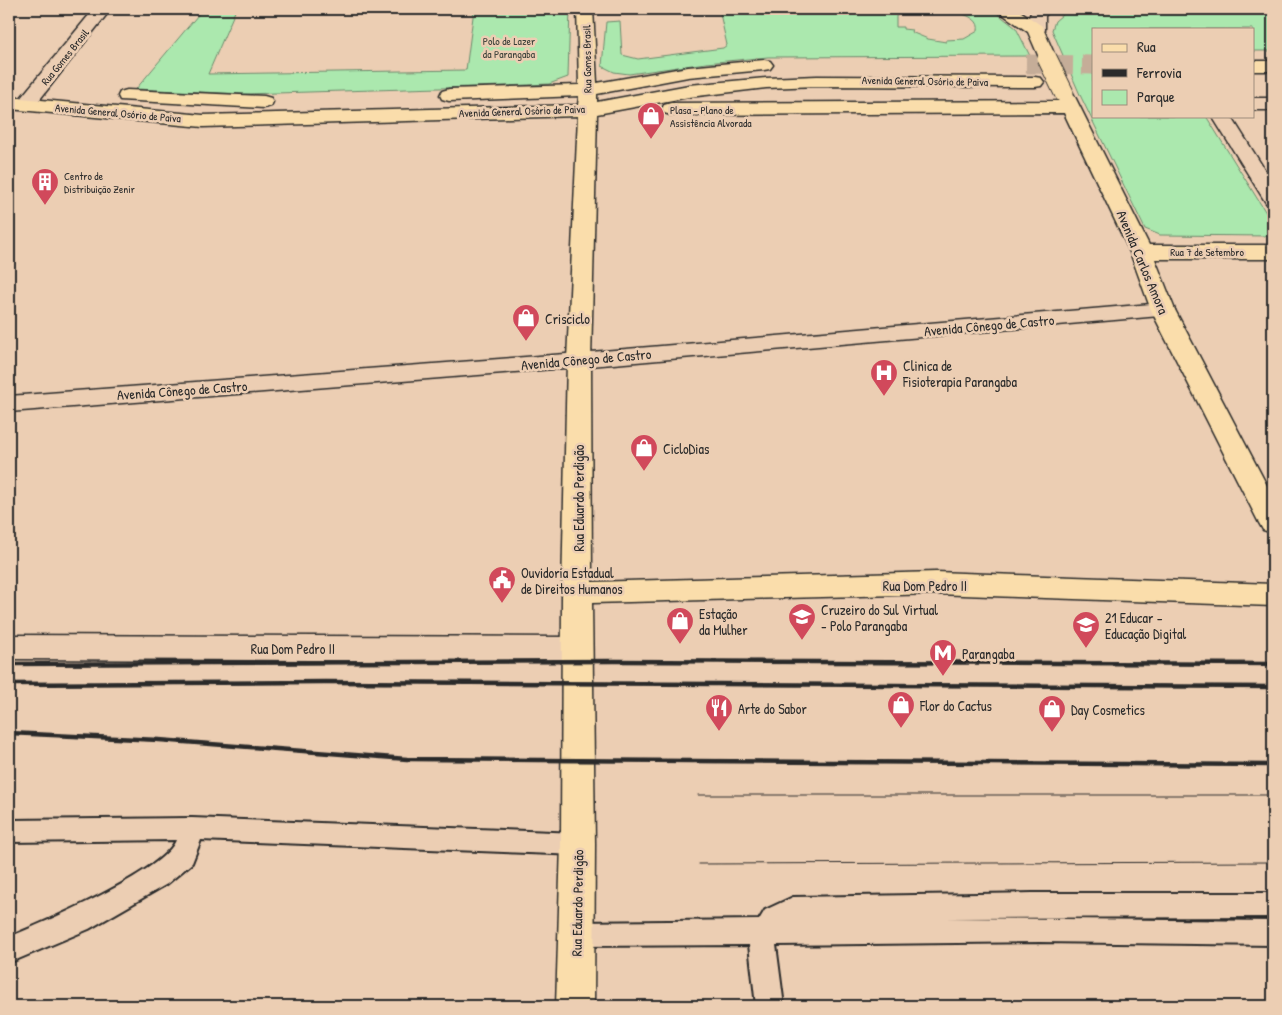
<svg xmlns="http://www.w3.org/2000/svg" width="1282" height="1015" font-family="'Patrick Hand',sans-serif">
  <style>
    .green { fill: #abe8ae; stroke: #6b8a6c }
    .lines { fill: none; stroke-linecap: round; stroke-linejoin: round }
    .primary-tunnel { stroke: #c5ad98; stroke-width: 19; stroke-dasharray: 19 9; stroke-linecap: butt }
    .service-casing { stroke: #2b2b2b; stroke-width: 4 }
    .minor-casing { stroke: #2b2b2b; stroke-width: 3 }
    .secondary-casing { stroke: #2b2b2b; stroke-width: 3 }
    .primary-casing { stroke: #2b2b2b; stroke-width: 3 }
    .service { fill: #ecceb3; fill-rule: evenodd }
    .minor { fill: #ecceb3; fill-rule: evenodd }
    .secondary { fill: #ecceb3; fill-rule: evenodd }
    .primary { fill: #faddab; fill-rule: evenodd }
    .tram { stroke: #2b2b2b; stroke-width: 1 }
    .rail { stroke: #2b2b2b; stroke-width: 4.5 }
    .primary-bridge-casing { stroke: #2b2b2b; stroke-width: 21; stroke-linecap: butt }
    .primary-bridge { stroke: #faddab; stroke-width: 19 }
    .labels { text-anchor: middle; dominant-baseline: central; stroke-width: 5; stroke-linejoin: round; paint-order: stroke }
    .far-park-label { font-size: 11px; fill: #383e38; stroke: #ecceb3 }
    .far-street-label { font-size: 11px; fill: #2b2b2b; stroke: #ecceb3 }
    .far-poi-label { font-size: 11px; fill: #2b2b2b; stroke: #ecceb3; text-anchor: start }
    .street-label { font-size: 14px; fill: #2b2b2b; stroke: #ecceb3 }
    .poi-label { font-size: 14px; fill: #2b2b2b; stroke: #ecceb3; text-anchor: start }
  </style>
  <rect width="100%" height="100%" fill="#ecceb3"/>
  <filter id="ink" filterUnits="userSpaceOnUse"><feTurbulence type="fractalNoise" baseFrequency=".02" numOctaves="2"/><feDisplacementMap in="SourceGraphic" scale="10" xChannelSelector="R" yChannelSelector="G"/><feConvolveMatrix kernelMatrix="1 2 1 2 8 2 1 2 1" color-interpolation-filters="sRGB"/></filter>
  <g filter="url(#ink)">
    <path class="green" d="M203 9H236L208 74 466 70 474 9H570L568 77 549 84 504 86 244 94 136 89Z
      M719 9H907L896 16V27H903V29L912 30 911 32 928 39 946 42V40L964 39 978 31C980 21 971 17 963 14L965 13 958 9 993 10 1016 28 1030 56 768 57 706 63 629 74 614 72 602 66 606 22 620 21 622 55 638 59 723 48 727 45Z
      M1069 9H1273V51H1253V29H1093V116H1206L1273 224V234L1271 236 1160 235 1145 229 1081 97 1052 30 1055 21Z"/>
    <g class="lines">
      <path class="primary-tunnel" d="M1026 64 1093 65"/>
      <defs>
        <path id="service" d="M192 818 578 833 587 836 591 844 587 852 578 855 201 840 192 863 167 884 89 929 9 963V937C43 923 164 872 176 840L9 842V820Z
          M1033 893H1273V917L945 918 1273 921V945L1040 942 776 945 784 1006H756L749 945 577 946 568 943 564 934 568 925 577 922 759 920 765 910 793 897Z"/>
        <path id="minor" d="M94 9H111L33 108 26 110 19 108 17 104 19 100Z
          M1034 9H1051L1045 16V30L1042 34 1036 35 1030 34C1025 26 1028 15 1034 9Z
          M1253 98H1273V110H1253Z
          M1212 116H1231L1273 183V205L1266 203Z
          M9 635 577 637 588 641 592 649 588 657 577 661 9 659Z"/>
        <path id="secondary" d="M1163 303 1171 305 1175 310 1171 315 579 367 9 412V396L579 353Z"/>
        <path id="primary" d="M577 9H593L597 83 688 67 764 60 770 61 773 65 770 69 764 70 688 77 597 94V102L689 85 766 78 817 76 1035 77 1041 78 1044 82 1041 86 1035 87 817 86 766 88 689 97 597 114 591 360 592 582 936 572 1273 584V606L936 594 592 603 595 844 594 1006H556L561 844 562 593 567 360 578 116 203 127 9 109V97L203 115 578 105 579 96 449 101 442 99 440 95 442 91 449 89 579 85Z
          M999 9H1017L1042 26 1056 58 1053 62 1047 63 1041 62 1028 32 1001 13Z
          M1253 61H1273V71H1253Z
          M1064 87 1071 89 1149 245H1273V259H1155L1175 310 1273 497V533L1263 530 1259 523 1151 310 1130 252 1064 113 671 115 664 113 662 109 664 105 671 103 1059 101 1055 93 1057 89Z
          M127 90 264 96 271 98 273 102 271 106 264 108 120 100 118 96 120 92Z"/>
      </defs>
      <use href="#service" class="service-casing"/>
      <use href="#minor" class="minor-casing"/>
      <use href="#secondary" class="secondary-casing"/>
      <use href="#primary" class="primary-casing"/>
      <use href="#service" class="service"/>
      <use href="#minor" class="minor"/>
      <use href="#secondary" class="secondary"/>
      <use href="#primary" class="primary"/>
      <path class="tram" d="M698 795H1273
        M699 864 1273 862"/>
      <path class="rail" d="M9 664 615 661 1273 664
        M9 684 325 682 1273 687
        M9 733 159 740 407 759 1273 765"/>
      <defs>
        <path id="primary-bridge" d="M1047 58 1064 93"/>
      </defs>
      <use href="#primary-bridge" class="primary-bridge-casing"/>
      <use href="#primary-bridge" class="primary-bridge"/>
    </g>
  </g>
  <defs>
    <symbol id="shop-pin" viewBox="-11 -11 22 30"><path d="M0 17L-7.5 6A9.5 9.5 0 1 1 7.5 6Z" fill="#d1495b" stroke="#ecceb3"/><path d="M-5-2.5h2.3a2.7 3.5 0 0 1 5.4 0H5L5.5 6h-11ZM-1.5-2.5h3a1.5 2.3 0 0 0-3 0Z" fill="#fff"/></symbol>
    <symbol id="building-pin" viewBox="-11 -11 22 30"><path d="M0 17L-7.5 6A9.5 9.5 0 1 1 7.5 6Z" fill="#d1495b" stroke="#ecceb3"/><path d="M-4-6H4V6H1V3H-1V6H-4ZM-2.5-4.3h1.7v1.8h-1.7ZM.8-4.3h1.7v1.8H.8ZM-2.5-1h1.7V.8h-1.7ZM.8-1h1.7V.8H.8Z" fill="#fff"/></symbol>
    <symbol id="hospital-pin" viewBox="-11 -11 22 30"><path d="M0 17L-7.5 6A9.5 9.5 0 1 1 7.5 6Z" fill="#d1495b" stroke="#ecceb3"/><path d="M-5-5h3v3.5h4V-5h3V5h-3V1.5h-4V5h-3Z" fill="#fff"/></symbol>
    <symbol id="civic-pin" viewBox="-11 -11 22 30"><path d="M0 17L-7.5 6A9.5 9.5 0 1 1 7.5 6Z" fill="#d1495b" stroke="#ecceb3"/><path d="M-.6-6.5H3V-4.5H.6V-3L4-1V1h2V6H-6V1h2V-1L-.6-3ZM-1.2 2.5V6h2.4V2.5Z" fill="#fff"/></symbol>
    <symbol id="university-pin" viewBox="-11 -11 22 30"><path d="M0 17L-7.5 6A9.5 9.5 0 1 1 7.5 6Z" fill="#d1495b" stroke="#ecceb3"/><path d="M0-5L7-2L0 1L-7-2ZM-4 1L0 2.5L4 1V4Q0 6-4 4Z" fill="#fff"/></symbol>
    <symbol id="metro-pin" viewBox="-11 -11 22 30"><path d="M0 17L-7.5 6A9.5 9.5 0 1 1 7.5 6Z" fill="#d1495b" stroke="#ecceb3"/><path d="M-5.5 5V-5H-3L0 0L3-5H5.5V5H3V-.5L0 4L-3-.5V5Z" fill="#fff"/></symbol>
    <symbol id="restaurant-pin" viewBox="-11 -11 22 30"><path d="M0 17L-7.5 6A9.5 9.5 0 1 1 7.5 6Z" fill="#d1495b" stroke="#ecceb3"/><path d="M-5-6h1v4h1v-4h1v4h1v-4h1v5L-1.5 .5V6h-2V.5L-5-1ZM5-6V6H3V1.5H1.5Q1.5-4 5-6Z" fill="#fff"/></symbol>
  </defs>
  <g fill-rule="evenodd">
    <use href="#shop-pin" x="635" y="100" width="32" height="43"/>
    <use href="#building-pin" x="29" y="166" width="32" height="43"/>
    <use href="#shop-pin" x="510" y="302" width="32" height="43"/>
    <use href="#hospital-pin" x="868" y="357" width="32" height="43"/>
    <use href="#shop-pin" x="628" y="432" width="32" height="43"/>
    <use href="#civic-pin" x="486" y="564" width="32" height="43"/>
    <use href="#university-pin" x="786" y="601" width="32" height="43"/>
    <use href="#shop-pin" x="664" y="605" width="32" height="43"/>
    <use href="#university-pin" x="1070" y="609" width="32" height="43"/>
    <use href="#metro-pin" x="927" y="637" width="32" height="43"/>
    <use href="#shop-pin" x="885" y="689" width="32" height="43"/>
    <use href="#restaurant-pin" x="703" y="692" width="32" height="43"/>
    <use href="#shop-pin" x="1036" y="693" width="32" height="43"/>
  </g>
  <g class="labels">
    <g class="far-park-label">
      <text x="509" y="41">Polo de Lazer<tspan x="509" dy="13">da Parangaba</tspan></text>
    </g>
    <g class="far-street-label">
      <text transform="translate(65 57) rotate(-51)">Rua Gomes Brasil</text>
      <text transform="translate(587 59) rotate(-91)">Rua Gomes Brasil</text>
      <text transform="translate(925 81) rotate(1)">Avenida General Osório de Paiva</text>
      <text transform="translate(522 111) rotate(-2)">Avenida General Osório de Paiva</text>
      <text transform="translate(118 113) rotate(5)">Avenida General Osório de Paiva</text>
      <text x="1207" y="252">Rua 7 de Setembro</text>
    </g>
    <g class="far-poi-label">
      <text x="670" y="110">Plasa - Plano de<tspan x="670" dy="13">Assistência Alvorada</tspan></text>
      <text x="64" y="176">Centro de<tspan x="64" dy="13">Distribuição Zenir</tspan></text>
    </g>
    <g class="street-label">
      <text transform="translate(1143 262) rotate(67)">Avenida Carlos Amora</text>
      <text transform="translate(989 325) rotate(-5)">Avenida Cônego de Castro</text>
      <text transform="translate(586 359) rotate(-5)">Avenida Cônego de Castro</text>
      <text transform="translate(182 390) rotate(-4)">Avenida Cônego de Castro</text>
      <text transform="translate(578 498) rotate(-90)">Rua Eduardo Perdigão</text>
      <text x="925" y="585">Rua Dom Pedro II</text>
      <text x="293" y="648">Rua Dom Pedro II</text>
      <text transform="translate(577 903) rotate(-89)">Rua Eduardo Perdigão</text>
    </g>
    <g class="poi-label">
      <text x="545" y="318">Crisciclo</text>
      <text x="903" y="365">Clinica de<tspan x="903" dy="16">Fisioterapia Parangaba</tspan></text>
      <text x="663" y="448">CicloDias</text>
      <text x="521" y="572">Ouvidoria Estadual<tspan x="521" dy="16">de Direitos Humanos</tspan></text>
      <text x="821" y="609">Cruzeiro do Sul Virtual<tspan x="821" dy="16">- Polo Parangaba</tspan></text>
      <text x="699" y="613">Estação<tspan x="699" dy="16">da Mulher</tspan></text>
      <text x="1105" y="617">21 Educar –<tspan x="1105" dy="16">Educação Digital</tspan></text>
      <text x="962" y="653">Parangaba</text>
      <text x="920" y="705">Flor do Cactus</text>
      <text x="738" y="708">Arte do Sabor</text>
      <text x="1071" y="709">Day Cosmetics</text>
    </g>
  </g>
  <rect width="1282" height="1015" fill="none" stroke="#ecceb3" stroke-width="30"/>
  <rect x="15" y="15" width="1252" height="985" fill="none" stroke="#2b2b2b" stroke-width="2" filter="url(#ink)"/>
  <rect x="1092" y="28" width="162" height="90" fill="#ecceb3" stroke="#9f8d7d"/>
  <rect x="1102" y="44" width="25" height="8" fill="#faddab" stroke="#9f8d7d"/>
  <text x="1137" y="52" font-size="15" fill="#2b2b2b">Rua</text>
  <rect x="1102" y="69" width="25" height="8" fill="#2b2b2b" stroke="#9f8d7d"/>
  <text x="1137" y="78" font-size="15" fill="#2b2b2b">Ferrovia</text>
  <rect x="1102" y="90" width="25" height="15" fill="#abe8ae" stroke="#9f8d7d"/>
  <text x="1137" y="102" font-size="15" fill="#2b2b2b">Parque</text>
</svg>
